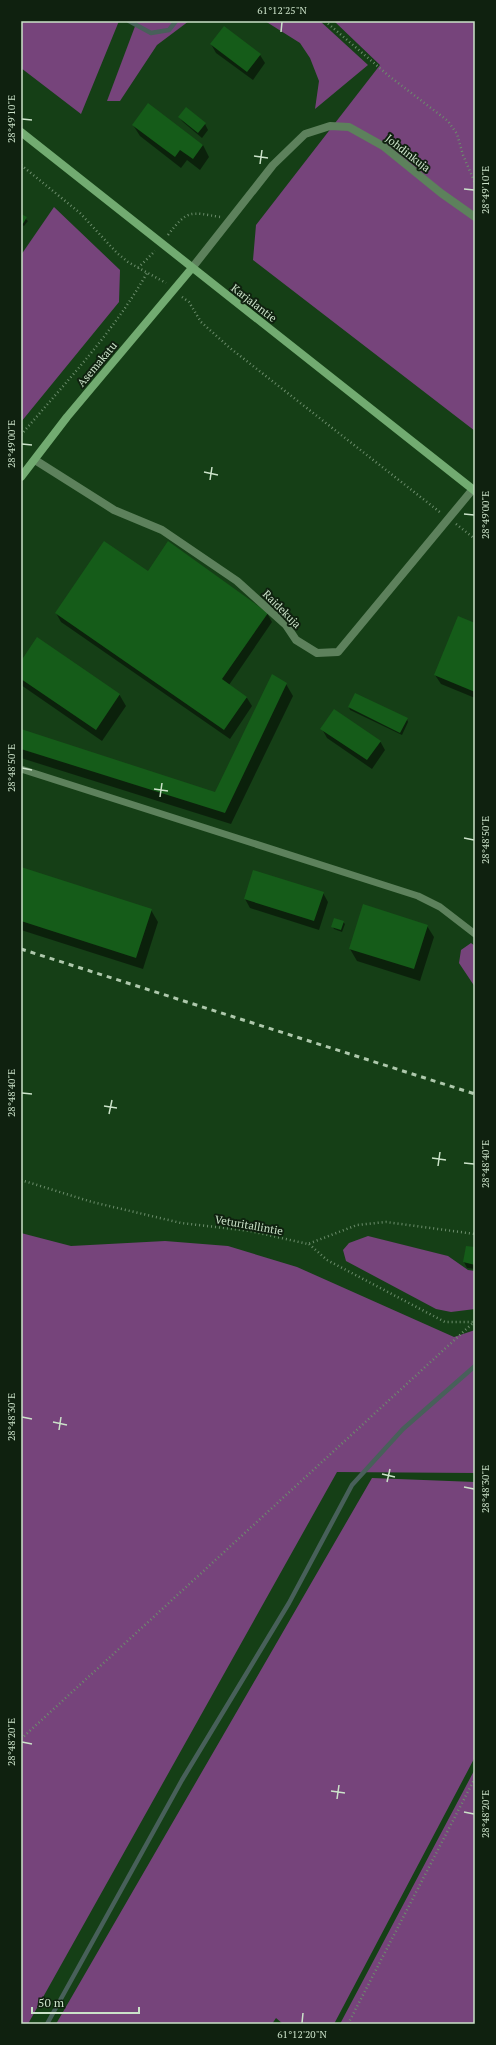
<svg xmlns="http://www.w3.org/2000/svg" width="496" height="2045" font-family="'PT Serif',serif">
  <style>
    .green { fill: #76447b }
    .shadow { fill: #0007 }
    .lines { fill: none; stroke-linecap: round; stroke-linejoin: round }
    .stream { stroke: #48605a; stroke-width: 4.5 }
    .building { fill: #155c19 }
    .path { stroke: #6c8d6c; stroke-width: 2.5; stroke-dasharray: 1 3; stroke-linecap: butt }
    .lane { stroke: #5d815c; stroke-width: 7 }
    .street { stroke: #5d815c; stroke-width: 8 }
    .secondary { stroke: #72ab71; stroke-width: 8 }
    .rail { stroke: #aec8ac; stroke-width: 3; stroke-dasharray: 5 5; stroke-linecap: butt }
    .ticks { fill: none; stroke: #cbe2c9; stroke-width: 1.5 }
    .labels { text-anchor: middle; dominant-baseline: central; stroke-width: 4; stroke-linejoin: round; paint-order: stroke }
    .street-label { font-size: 11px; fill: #cbe2c9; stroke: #0f210f }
    .neatline { fill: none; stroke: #cbe2c9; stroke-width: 1.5 }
    .ticks-label { font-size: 10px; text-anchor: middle; fill: #cbe2c9 }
  </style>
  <rect width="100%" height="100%" fill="#153f16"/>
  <path class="green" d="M21 21H119L81 114 21 68Z
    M137 21H189L157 45 120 101H107Z
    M265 21H320L368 65 315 109 319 81 310 58 300 43Z
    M334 21H475V431L253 260 256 225 380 65Z
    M54 207 120 270 119 302 21 422V255Z
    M471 943 475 946V987L459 963 461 950Z
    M21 1233 71 1246 165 1241 228 1246 297 1267 454 1337 475 1330V1473L337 1472 28 2024H21Z
    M368 1236 448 1256 468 1270 475 1271V1309L451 1312 436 1309 346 1261 343 1250 349 1243Z
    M372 1478 475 1482V1757L334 2024H283L276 2018 272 2024H56Z
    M475 1769V2024H340Z"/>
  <path class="shadow" d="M211 44 260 55 265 63 253 80 216 53Z
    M179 117 205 124 208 130 202 138 183 122Z
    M133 125 203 145 209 157 200 170 187 160 181 168 140 136Z
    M21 215 28 221 24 226 21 224Z
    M148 573 267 613 272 622 229 685 247 698 252 706 230 739 61 622 56 613Z
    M475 624V698L441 684 435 675Z
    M21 663 119 694 126 706 102 741 21 685Z
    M286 684 293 696 231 824 21 758V730L216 794Z
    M349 707 407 719 408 722 402 735 350 710Z
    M322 729 380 741 385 750 372 769 327 738Z
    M21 868 151 910 158 922 143 969 21 930Z
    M323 893 328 902 319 930 250 908 245 899Z
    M343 922 345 924 342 932 334 929 333 927Z
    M427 926 434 937 420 981 357 961 350 949Z
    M475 1248V1269L467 1268 464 1262Z"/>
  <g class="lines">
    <path class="stream" d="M129 21 151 33 169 30 176 21
      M47 2024 182 1780 289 1603 352 1485 403 1429 475 1366"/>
  </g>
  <path class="building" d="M224 26 261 54 247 72 210 44Z
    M148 103 203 145 193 159 180 150 175 157 132 125Z
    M186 107 206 123 198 133 178 117Z
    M21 214 27 217 21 227Z
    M104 541 148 571 168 541 268 613 222 679 247 697 224 730 55 613Z
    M458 616 475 623V692L434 675Z
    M37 637 120 694 96 730 21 679V661Z
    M272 674 287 683 225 813 21 749V729L215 792Z
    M355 693 408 718 400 733 348 707Z
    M334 709 381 741 367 760 320 729Z
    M21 867 152 909 136 958 21 921Z
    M253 870 324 892 314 921 244 899Z
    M363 904 428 925 414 969 349 949Z
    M334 918 344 921 341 930 331 927Z
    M466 1246 475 1247V1265L463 1262Z"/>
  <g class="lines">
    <path class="path" d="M325 21 389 76 448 121 457 134 463 155 475 183
      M21 165 80 213 117 253 128 262 166 283
      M168 235C188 209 190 212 220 217
      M138 268 155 251
      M182 297 189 302 201 322 230 348 441 513
      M21 435C65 383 113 333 147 273
      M456 524 475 539
      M21 1180 92 1202 181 1223 250 1231 308 1244 357 1225 386 1222 475 1234
      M309 1244 327 1260 445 1322H475
      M21 1739 474 1322
      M348 2024 475 1778"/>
    <path class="lane" d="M21 769 418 896 440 907 475 934"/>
    <path class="street" d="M192 268 273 165 305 134 330 126 349 127 383 146 441 193 475 217
      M35 460 114 510 162 530 237 581 286 625 296 640 317 653 338 652 473 489"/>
    <path class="secondary" d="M21 132 475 491
      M21 477 67 417 192 268"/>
    <path class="rail" d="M21 949 475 1094"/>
  </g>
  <path class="ticks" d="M281 32 282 22M22 119 32 120M254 156 268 158M260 164 262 150M464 189 474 190M22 444 32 445M204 472 218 475M210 480 212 467M464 514 474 515M22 768 32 770M154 789 168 791M160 797 162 783M464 838 474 840M22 1093 32 1094M104 1106 117 1108M109 1114 112 1100M432 1158 446 1160M464 1163 474 1164M438 1166 440 1152M22 1417 32 1419M53 1422 67 1425M59 1430 61 1417M382 1474 395 1477M387 1482 390 1469M464 1487 474 1489M22 1742 32 1744M331 1791 345 1793M337 1799 339 1785M464 1812 474 1814M302 2023 303 2013"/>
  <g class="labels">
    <g class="street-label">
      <text transform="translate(408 153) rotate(38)">Johdinkuja</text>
      <text transform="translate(254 303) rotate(38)">Karjalantie</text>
      <text transform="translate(97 364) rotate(-50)">Asemakatu</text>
      <text transform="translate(282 609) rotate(45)">Raidekuja</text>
      <text transform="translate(249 1225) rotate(10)">Veturitallintie</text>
    </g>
  </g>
  <rect width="496" height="2045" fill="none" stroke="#0f210f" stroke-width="44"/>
  <path d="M32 2007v6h107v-6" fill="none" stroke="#cbe2c9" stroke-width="2"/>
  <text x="38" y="2007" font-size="12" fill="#cbe2c9" stroke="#0f210f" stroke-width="3" paint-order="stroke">50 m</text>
  <rect x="22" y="22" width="452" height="2001" class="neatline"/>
  <g class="ticks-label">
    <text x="282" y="14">61°12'25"N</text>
    <text transform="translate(11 119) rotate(-90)" y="4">28°49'10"E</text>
    <text transform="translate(485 190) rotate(-90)" y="4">28°49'10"E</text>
    <text transform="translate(11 444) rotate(-90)" y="4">28°49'00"E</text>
    <text transform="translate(485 515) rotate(-90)" y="4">28°49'00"E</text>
    <text transform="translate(11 768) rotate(-90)" y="4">28°48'50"E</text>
    <text transform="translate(485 840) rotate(-90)" y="4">28°48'50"E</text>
    <text transform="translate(11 1093) rotate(-90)" y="4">28°48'40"E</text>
    <text transform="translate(485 1164) rotate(-90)" y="4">28°48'40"E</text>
    <text transform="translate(11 1417) rotate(-90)" y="4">28°48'30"E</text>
    <text transform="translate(485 1489) rotate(-90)" y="4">28°48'30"E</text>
    <text transform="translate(11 1742) rotate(-90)" y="4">28°48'20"E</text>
    <text transform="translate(485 1814) rotate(-90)" y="4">28°48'20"E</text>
    <text x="302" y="2038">61°12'20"N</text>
  </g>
</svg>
